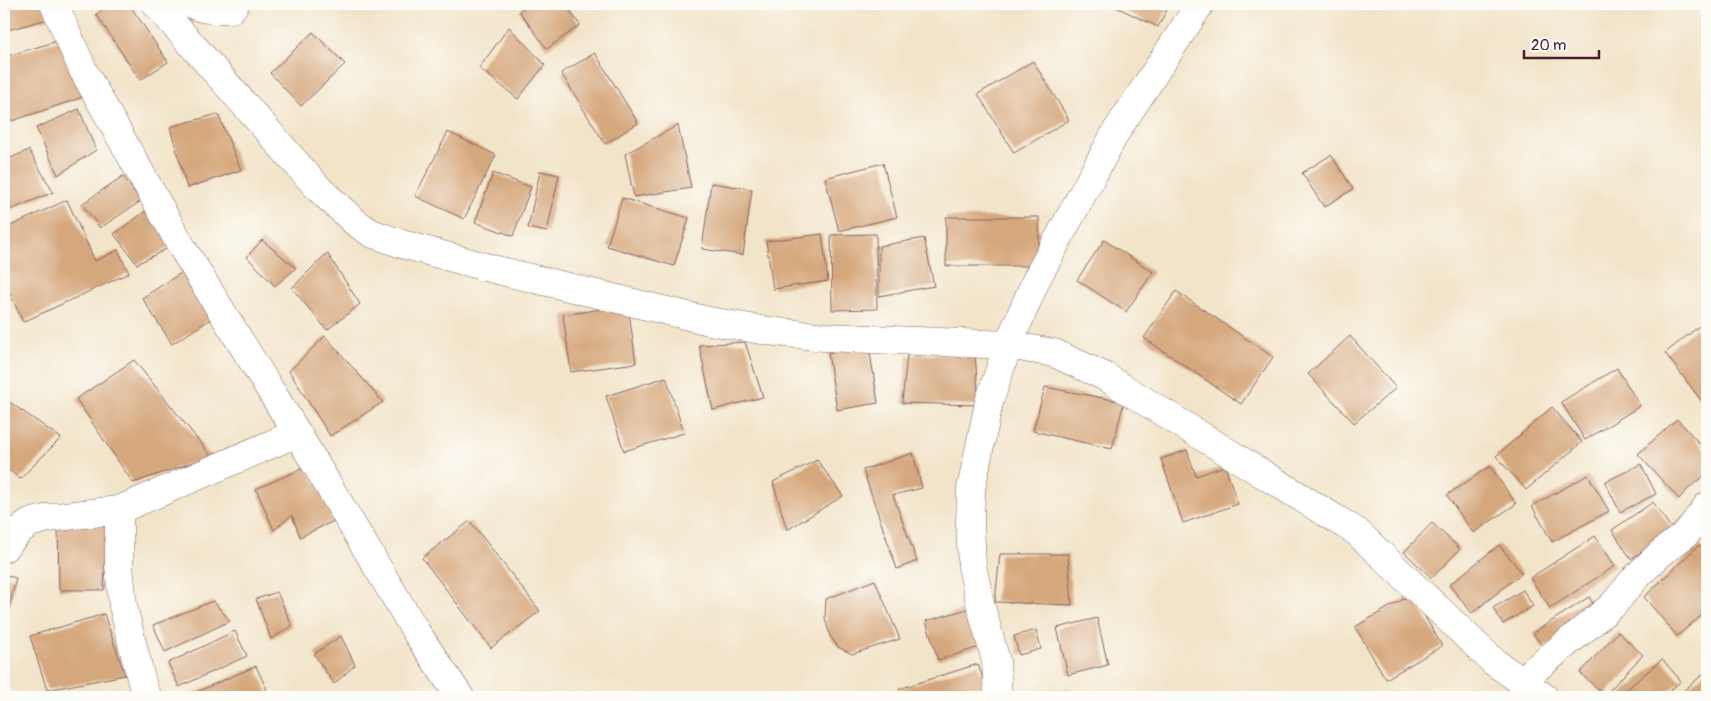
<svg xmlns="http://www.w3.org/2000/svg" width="1711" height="701" font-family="Pangolin,sans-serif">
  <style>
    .building { fill: #d5a77d }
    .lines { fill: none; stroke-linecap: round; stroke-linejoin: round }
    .street-casing { stroke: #856462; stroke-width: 29 }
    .street { stroke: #fff; stroke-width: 28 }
  </style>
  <rect width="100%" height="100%" fill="#fdfcf7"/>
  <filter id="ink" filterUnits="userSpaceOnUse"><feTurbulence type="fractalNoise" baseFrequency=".02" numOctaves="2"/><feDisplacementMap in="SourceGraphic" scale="10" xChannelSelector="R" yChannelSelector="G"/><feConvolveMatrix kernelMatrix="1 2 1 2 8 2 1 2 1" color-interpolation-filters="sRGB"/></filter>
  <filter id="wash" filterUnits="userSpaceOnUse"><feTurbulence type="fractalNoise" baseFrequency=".0096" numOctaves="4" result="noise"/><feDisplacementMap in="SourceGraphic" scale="20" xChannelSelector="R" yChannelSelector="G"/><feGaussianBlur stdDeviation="1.12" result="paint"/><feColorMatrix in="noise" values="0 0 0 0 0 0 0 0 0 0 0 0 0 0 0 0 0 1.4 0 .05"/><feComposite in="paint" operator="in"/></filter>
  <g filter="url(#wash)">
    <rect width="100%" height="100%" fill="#f2e4c9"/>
    <g id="blocks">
      <path class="building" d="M4 4H44L48 19 4 31Z
        M111 4H129L168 62 140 80 96 14Z
        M530 4H565L580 25 547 49 519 11Z
        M1115 4H1170L1158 27 1114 6Z
        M509 27 545 65 518 99 479 68Z
        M313 32 345 64 301 106 270 73Z
        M61 40 86 96 12 121 4 91V57Z
        M595 53 638 123 605 144 561 73Z
        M1033 61 1069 120 1014 153 978 94Z
        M79 109 96 150 58 175 36 128Z
        M218 114 241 170 187 188 170 127Z
        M678 125 691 188 634 197 625 154Z
        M448 132 496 155 464 219 415 196Z
        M29 150 53 192 8 211 4 200V161Z
        M1331 155 1353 189 1324 207 1302 173Z
        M883 163 897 217 839 231 825 178Z
        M540 171 559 175 547 232 528 228Z
        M493 173 531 187 513 236 475 222Z
        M123 176 141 201 100 228 82 204Z
        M711 183 752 189 743 255 702 249Z
        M622 198 689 218 674 266 607 246Z
        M67 200 95 261 118 250 129 273 23 322 4 281V229Z
        M150 208 172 246 137 264 114 234Z
        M946 217H1039V266H946Z
        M822 234 828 281 773 289 766 241Z
        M876 234 877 309 832 310 831 235Z
        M924 238 934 286 879 296V246Z
        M262 240 296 268 275 286 247 257Z
        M1104 240 1153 272 1126 312 1077 280Z
        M327 253 360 304 327 330 292 288Z
        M181 273 211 319 172 344 142 298Z
        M1176 291 1273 357 1241 404 1144 338Z
        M628 305 636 363 571 372 563 315Z
        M1707 320V408L1665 353Z
        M325 336 383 402 330 436 289 371Z
        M1350 336 1396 388 1354 423 1308 374Z
        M745 342 763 397 713 410 699 345Z
        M869 346 878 403 837 410 828 353Z
        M975 354 979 405 902 403 907 355Z
        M134 360 211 456 133 483 76 399Z
        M1617 368 1640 406 1585 440 1561 402Z
        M666 377 684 433 624 451 606 396Z
        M1045 387 1124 402 1112 449 1033 431Z
        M8 401 61 438 20 479 4 466V407Z
        M1552 407 1582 442 1526 490 1496 456Z
        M1677 419 1707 452V473L1689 488 1679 499 1638 454Z
        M1187 450 1196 476 1225 466 1238 504 1183 523 1161 459Z
        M913 453 922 488 893 495 917 561 897 569 863 470Z
        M817 460 843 496 787 530 773 482Z
        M1641 464 1656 494 1620 512 1605 482Z
        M1490 466 1516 504 1473 533 1447 495Z
        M306 467 338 519 300 537 292 515 274 530 256 489Z
        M1588 475 1609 511 1552 542 1532 506Z
        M1653 502 1673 531 1631 559 1612 530Z
        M107 521 104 590H59L58 522Z
        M470 521 540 611 491 648 422 558Z
        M1432 523 1460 549 1432 578 1404 552Z
        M1595 536 1615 566 1550 608 1530 578Z
        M1499 545 1522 573 1472 613 1449 585Z
        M1699 545 1707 553V611L1677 636 1644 597Z
        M1000 554H1068L1072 605 995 602Z
        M4 575 16 578 5 626H4Z
        M875 580 900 639 852 654 838 647 830 636 825 618 826 599Z
        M1523 590 1533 606 1503 624 1493 608Z
        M277 592 292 626 271 639 256 599Z
        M1412 594 1442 646 1386 679 1355 627Z
        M1589 597 1599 613 1543 648 1533 633Z
        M213 601 230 621 165 652 153 625Z
        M971 608 983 646 938 660 926 621Z
        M104 614 125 675 47 690 30 636Z
        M1097 618 1108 665 1068 675 1057 628Z
        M1036 630 1041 649 1019 655 1014 636Z
        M235 631 247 656 179 687 168 663Z
        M1618 632 1643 655 1605 695 1580 673Z
        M341 636 355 665 334 684 314 654Z
        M1662 659 1681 681 1663 697H1618Z
        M978 664 989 697H902L899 689Z
        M256 666 270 697H188L187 696Z
        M1707 671V697H1676Z
        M1067 689 1071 697H1049Z"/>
    </g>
  </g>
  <g filter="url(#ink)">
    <use href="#blocks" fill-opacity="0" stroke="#856462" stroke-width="1"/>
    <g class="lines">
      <defs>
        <path id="street" d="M54 4 83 70 183 249 297 433 418 635 460 697
          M156 4 319 189 355 222 371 233 402 244 493 269 709 321 768 331 825 337 1008 345 1054 353 1104 376 1357 532 1494 662 1544 697
          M192 4C203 11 218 9 231 9L235 4
          M119 510V566L123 606 135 655 144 690 148 697
          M4 548 20 530 30 523 48 518 119 510 297 433
          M1521 681 1613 605 1636 577 1661 553 1687 533 1707 506
          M998 697 996 661 980 603 972 566 970 523 971 489 989 402 1008 345 1037 278 1117 130 1200 4"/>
      </defs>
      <use href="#street" class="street-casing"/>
      <use href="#street" class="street"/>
    </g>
  </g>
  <rect width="1711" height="701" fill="none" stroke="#fdfcf7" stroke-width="20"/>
  <path d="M1524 50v8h75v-8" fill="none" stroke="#4a1f2b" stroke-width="2.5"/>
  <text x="1531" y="50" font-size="15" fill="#4a1f2b" stroke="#fdfcf7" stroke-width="4" paint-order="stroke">20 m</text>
</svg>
